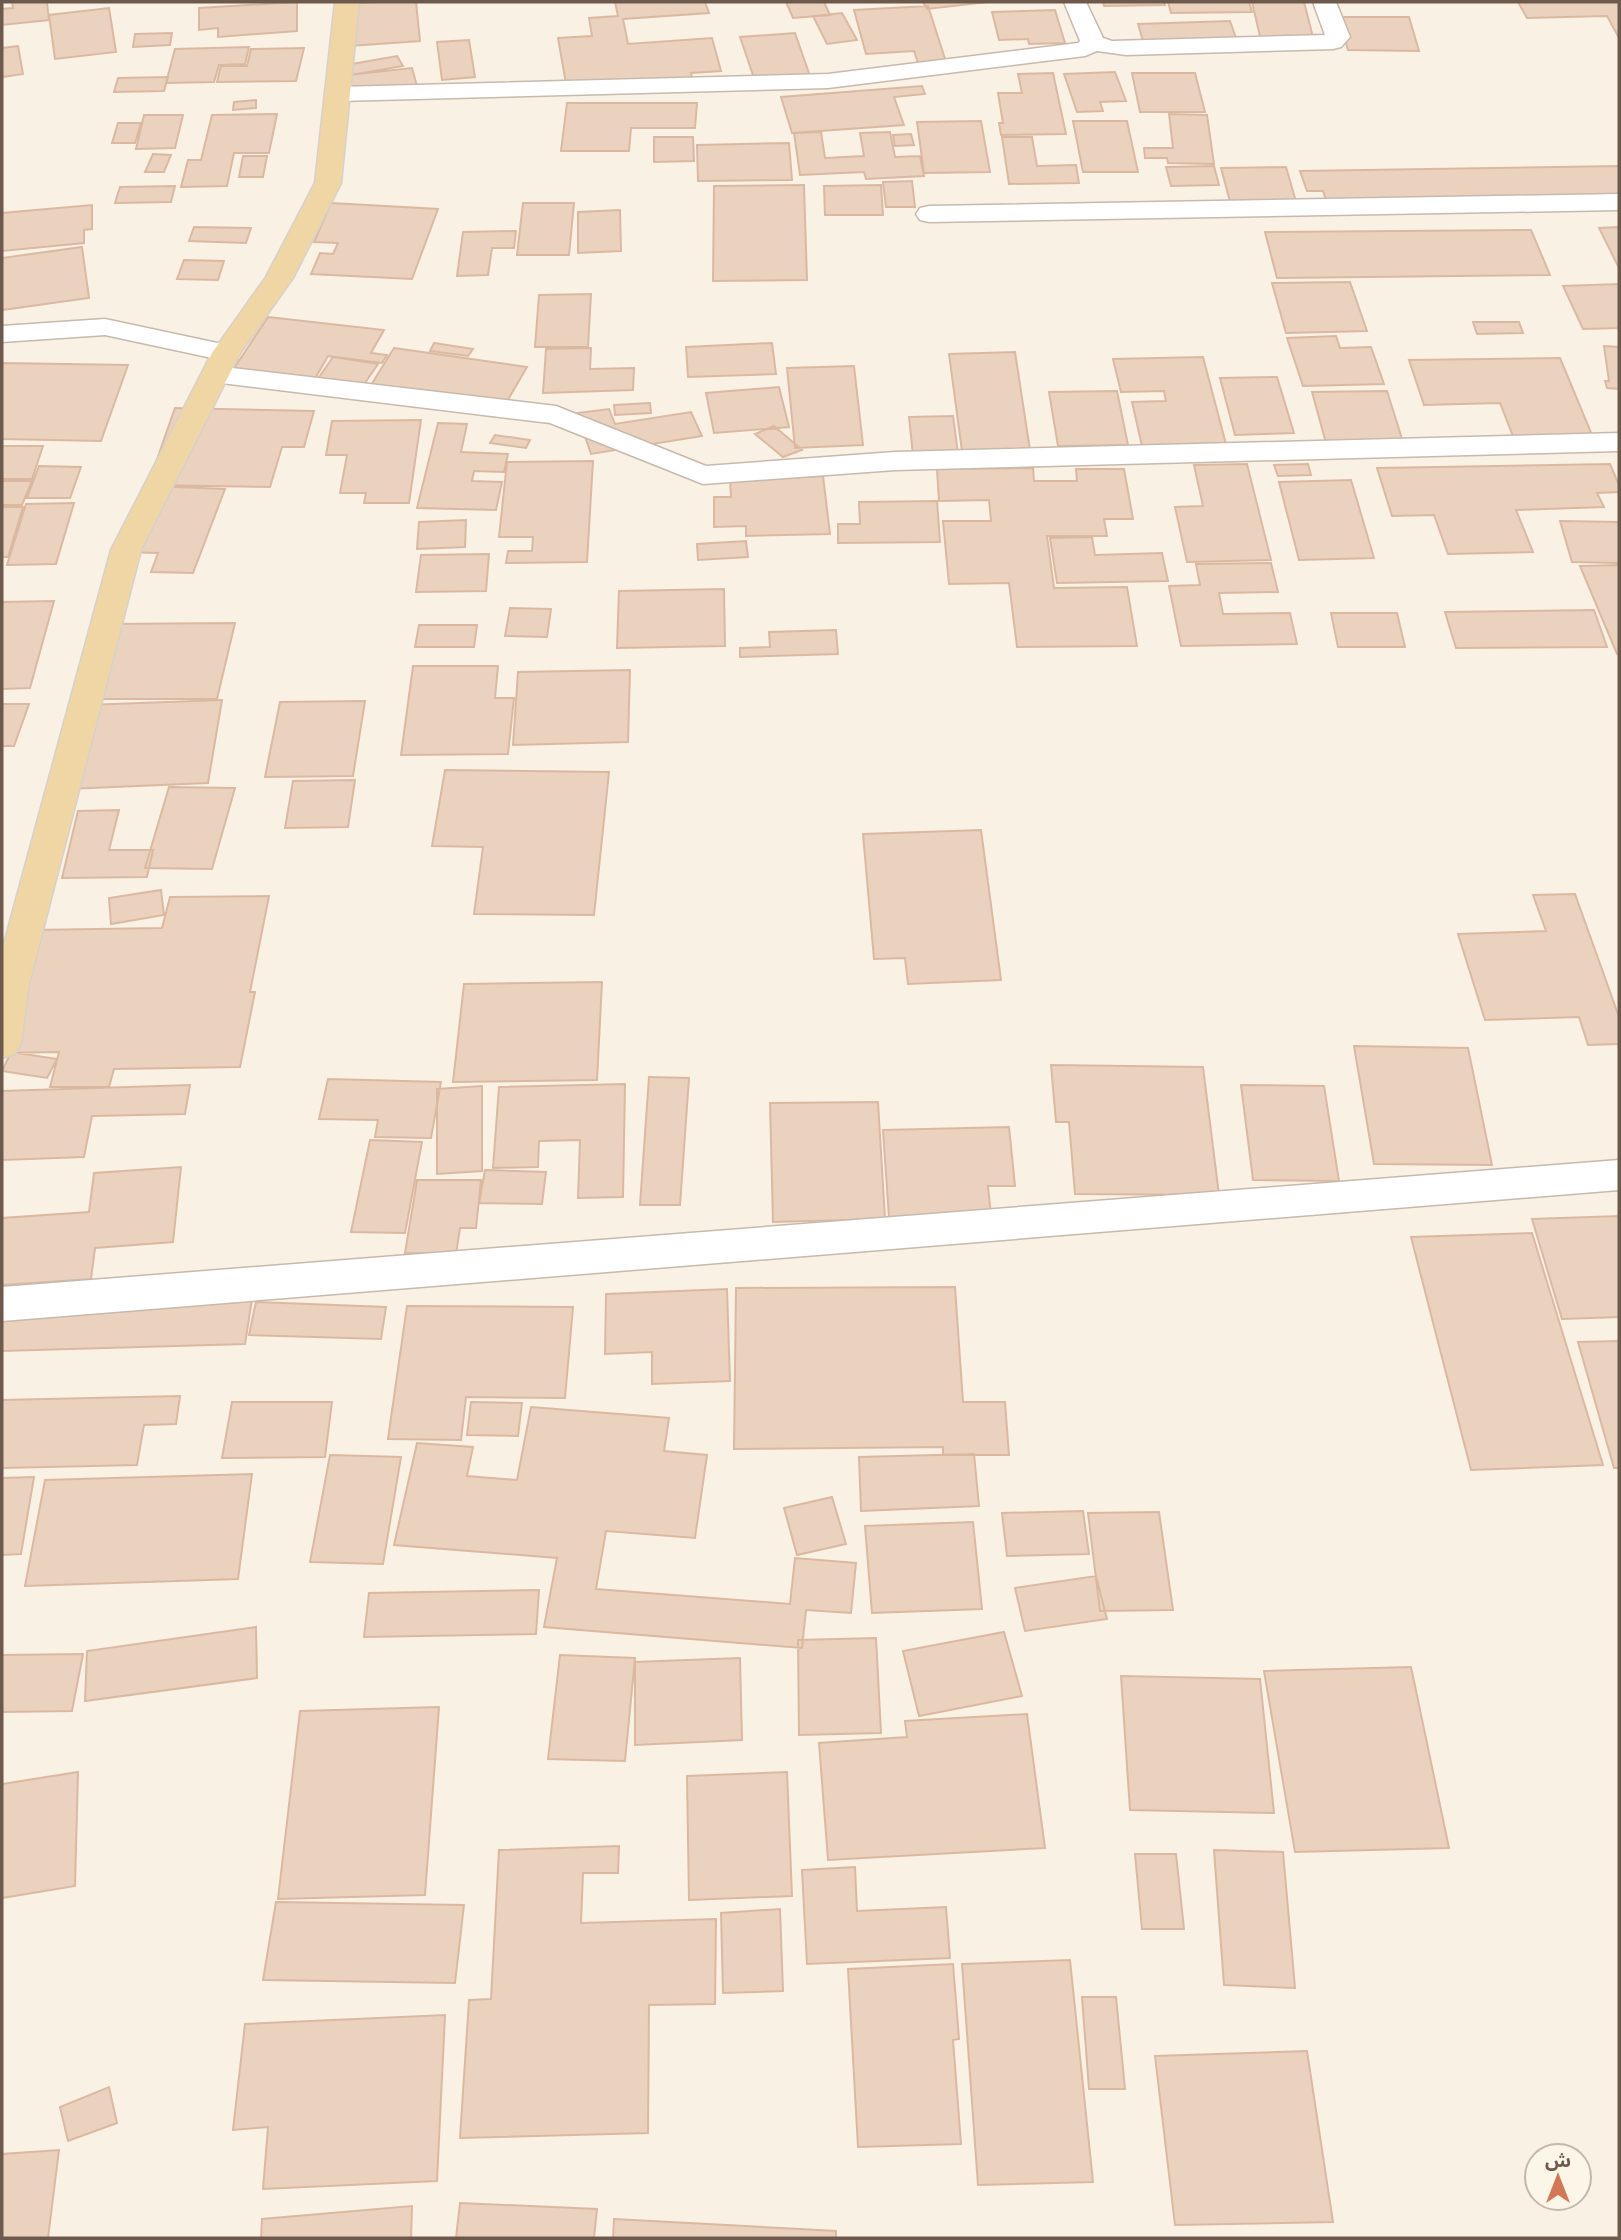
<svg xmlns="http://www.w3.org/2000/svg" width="1621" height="2240" font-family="'Varela Round','Noto Sans Arabic',sans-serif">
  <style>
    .building { fill: #ebd2bf; stroke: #dbb9a1; stroke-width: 2 }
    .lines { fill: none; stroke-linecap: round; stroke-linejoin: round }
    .minor-casing { stroke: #c8b9ac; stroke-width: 3 }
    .major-casing { stroke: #d6d1cd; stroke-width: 3 }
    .minor { fill: #fff; fill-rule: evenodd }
    .major { fill: #f0d6a4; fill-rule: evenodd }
  </style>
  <rect width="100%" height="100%" fill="#f9f1e4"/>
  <path class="building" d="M12 2H47L49 20 2 25V9L13 8Z
    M297 2V31L218 37V28L199 30V8Z
    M373 2H416L420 41 350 46 347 4Z
    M615 2H705L709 13 623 19 628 44 712 38 721 71 691 73 692 79 566 84 558 38 592 36 589 18 618 16Z
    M786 2H824L830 15 793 18Z
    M923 2H988L927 9Z
    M1103 2H1164L1165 5 1104 6Z
    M1168 2H1249L1252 12 1171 13Z
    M1252 2H1304L1315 45H1262Z
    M1518 2H1619V38L1607 16 1527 18Z
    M928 6 948 68 920 69 914 51 866 54 854 10Z
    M109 8 116 52 55 59 49 15Z
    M1055 10 1065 43 1029 44 1028 39 999 40 992 12Z
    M842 13 857 40 827 44 813 16Z
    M1339 17H1409L1419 51 1348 50Z
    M1230 21 1240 49 1146 51 1138 24Z
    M172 33 170 45 133 47 135 34Z
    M795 33 810 76 755 81 740 37Z
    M469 40 475 77 442 80 437 42Z
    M18 46 23 74 2 77V48Z
    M249 47 245 64 219 65 214 82 166 83 175 49Z
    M304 48 296 81 217 82 221 66H247L251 49Z
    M397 56 403 66 351 75 346 65Z
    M412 68 418 90 353 97 348 75Z
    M1115 72 1126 101 1100 102 1103 111 1077 112 1064 74Z
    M1053 73 1066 134 1001 135 999 123H1003L998 93H1022L1018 74Z
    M1132 73H1195L1205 112H1140Z
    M168 77 164 91 114 92 118 78Z
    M922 86 925 94 894 97 904 125 792 133 781 97Z
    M256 100V108L233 110 234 102Z
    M567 103H697L695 128H631L629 151H561Z
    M277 114 269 153H234L227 186 181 187 188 160H201L212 115Z
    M1169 114 1207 115 1214 164 1168 163 1167 158H1145L1144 148H1173Z
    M144 115H183L175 148 136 149Z
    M981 121 990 172 924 173 917 122Z
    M1073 121H1127L1138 172H1083Z
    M118 123H141L135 143H112Z
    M821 132 825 158 864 156 860 133 890 132 895 157 920 156 924 176 866 179 864 172 800 175 794 133Z
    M911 134 914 145 895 146 893 135Z
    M654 137H693L694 161 654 162Z
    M1002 137H1032L1037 166 1076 165 1079 183 1009 184Z
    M789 143 792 180 698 181 697 145Z
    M153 154 171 155 164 172H145Z
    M243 156H267L263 177H239Z
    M1214 166 1219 185 1171 186 1166 167Z
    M1619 166V208L1331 214 1323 191H1307L1300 171Z
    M1286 167 1299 212 1233 213 1221 168Z
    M912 181 915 207H886L883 182Z
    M804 185 807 280 713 281 714 186Z
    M881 185 883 215H825L824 186Z
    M175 186 171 202 115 203 120 187Z
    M331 203 438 209 412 279 311 274 320 253 333 254 338 243 314 242Z
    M523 203H574L569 255H517Z
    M92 205V229L84 230V243L2 251V213Z
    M620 210 621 251 578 253V212Z
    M194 227 251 228 246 243 189 241Z
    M1619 227V268L1599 228Z
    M1531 230 1550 275 1277 278 1265 232Z
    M516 231 514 248H492L488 275 457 276 463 232Z
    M82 247 89 298 2 310V258Z
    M184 260 224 261 218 280 177 279Z
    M1350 282 1367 331 1286 333 1272 283Z
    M1619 284V328L1583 329 1563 286Z
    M591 294 588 347H535L539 295Z
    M268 317 384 330 371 353 387 355 382 363 328 356 309 389 227 379Z
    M1473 322H1519L1523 333 1477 334Z
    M1336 336 1340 348 1371 347 1384 384 1303 386 1287 338Z
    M434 343 473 349 468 356 430 351Z
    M772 343 776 374 688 377 686 347Z
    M1604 346 1619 347V389L1607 388 1605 381H1609Z
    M394 348 527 367 498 417 363 398Z
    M591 348 590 369 634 368 633 390 543 393 546 349Z
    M1015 352 1030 450 962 451 949 354Z
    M333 357 378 364 358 393 313 386Z
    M1203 357 1226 444 1142 446 1132 402 1166 401 1164 391 1121 392 1113 359Z
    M1560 358 1597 447 1518 449 1500 403 1424 405 1409 360Z
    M2 363 128 365 101 441 2 439Z
    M854 366 863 445 795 448 787 368Z
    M1277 377 1294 433 1235 435 1220 378Z
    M779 387 789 427 714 433 706 393Z
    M1117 391 1128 445 1058 446 1049 392Z
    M1387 391 1403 442 1326 443 1312 392Z
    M650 403 651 413 615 415 614 405Z
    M175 408 314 411 304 447H282L270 487 148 485Z
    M609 409 615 424 691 412 702 436 591 454 577 413Z
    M953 416 958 454 913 455 909 417Z
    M421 420 409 503H364L366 493H340L347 455H326L332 421Z
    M438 423 467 424 461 452 508 454 504 472 474 471 472 481 502 482 496 510 417 508Z
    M774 426 802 450 783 457 755 434Z
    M495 435 530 440 526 448 490 443Z
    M2 446H43L32 479H2Z
    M593 461 587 562 506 563 508 551H532L533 537H499L507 462Z
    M1247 464 1271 560 1187 562 1175 507 1203 506 1194 465Z
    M1308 464 1311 475 1278 476 1274 465Z
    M1610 464 1619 485V492L1597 493 1604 507 1516 510 1533 552 1448 554 1434 515 1392 516 1377 468Z
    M39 466 81 467 70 498H27Z
    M1033 468 1034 481H1077L1076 469H1124L1133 519H1104L1107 536H1047L1054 588 1127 587 1137 646 1017 647 1009 583 949 584 943 521H991L989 500 939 501 937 469Z
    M823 476 830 534 746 536V526L714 527V497H731L730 479Z
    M1351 480 1374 558 1299 560 1279 482Z
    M2 481H32L22 505H2Z
    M152 486 225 489 193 573 151 572 158 553 125 552Z
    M937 501 940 542 838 543V524H860L859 502Z
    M74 503 56 564 7 565 26 504Z
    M2 507H23L8 557H2Z
    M466 520 465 547 417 549 419 522Z
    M1560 521 1619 522V563L1572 562Z
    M1092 537 1095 555 1162 553 1168 581 1057 583 1050 538Z
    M746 541 748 557 698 560 697 544Z
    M489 554 486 591 416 592 421 555Z
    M1271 563 1278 592 1219 593 1223 614 1290 613 1297 644 1181 646 1169 586 1200 585 1196 564Z
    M1619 565V654H1617L1580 566Z
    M724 589 725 646 617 648 619 591Z
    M54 601 30 688 2 689V602Z
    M510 608 551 609 547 637 505 636Z
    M1594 610 1607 647 1456 648 1445 612Z
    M1331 613H1397L1405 647H1338Z
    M235 623 217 699H85L107 624Z
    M419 625H477L474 647H415Z
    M836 630 838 654 740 657V648L770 647 769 632Z
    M413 666H498L495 698H514L508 754 401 755Z
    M630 670 628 742 513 745 518 672Z
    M222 700 208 783 68 789 86 705Z
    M365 701 353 776 265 777 280 702Z
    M2 704H29L14 746H2Z
    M445 770 609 772 594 915 474 914 483 847 432 846Z
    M355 780 348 827 285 828 293 781Z
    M169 787 235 788 212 869 145 868Z
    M119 810 109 850H153L147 877 62 878 78 811Z
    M981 830 1001 980 908 984 905 958 874 959 863 834Z
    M161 890 164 915 111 924 109 898Z
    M1575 894 1619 1017V1044L1588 1045 1579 1017 1485 1020 1458 934 1546 931 1533 895Z
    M269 896 250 992H255L240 1067 114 1069 109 1087H50L59 1052 2 1053V1035L31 930 162 928 170 897Z
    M602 982 597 1080 453 1082 464 984Z
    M1354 1046 1468 1048 1492 1165 1374 1164Z
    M11 1052 57 1059 47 1078 2 1071Z
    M1051 1065 1203 1067 1219 1195 1075 1194 1069 1122H1056Z
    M649 1077 689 1078 680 1205H640Z
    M328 1079 441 1082 431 1138 375 1137 378 1120 319 1119Z
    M625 1084 623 1197 578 1198 580 1140 539 1141 538 1167 493 1168 499 1087Z
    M190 1085 185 1114 92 1116 84 1157 2 1160V1091Z
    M1241 1085 1324 1086 1339 1181 1253 1180Z
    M482 1086V1171L437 1174V1089Z
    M878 1102 885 1219 773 1222 770 1103Z
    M1009 1127 1015 1186H988L991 1215 889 1217 883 1130Z
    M370 1140 422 1142 405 1233 351 1232Z
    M181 1167 173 1242 95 1248 91 1279 2 1285V1218L89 1212 94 1173Z
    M485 1170 546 1172 542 1204 479 1203Z
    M417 1180H481L476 1228H460L456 1254 405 1253Z
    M1619 1216V1317L1562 1319 1532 1219Z
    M1532 1233 1603 1465 1471 1470 1411 1237Z
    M955 1287 963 1402H1005L1009 1455H943V1447L734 1449 736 1288Z
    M727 1289 730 1381 652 1384V1352L605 1354 606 1294Z
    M252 1299 245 1344 2 1351V1305Z
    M256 1302 386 1307 381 1339 249 1335Z
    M407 1306 573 1307 565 1398 466 1397 461 1440 388 1439Z
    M1619 1341V1468H1614L1578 1342Z
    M180 1396 176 1424 144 1425 137 1465 2 1468V1400Z
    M232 1402H332L325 1457 222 1458Z
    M471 1402 522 1403 518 1436 467 1435Z
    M531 1407 669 1418 664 1451 707 1455 695 1538 606 1531 596 1589 790 1604 795 1558 856 1563 851 1613 806 1610 802 1648 544 1627 557 1558 394 1545 417 1443 473 1447 467 1476 517 1480Z
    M974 1454 979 1506 861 1511 859 1457Z
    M330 1455 401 1457 383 1564 310 1562Z
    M252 1474 238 1579 25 1586 45 1480Z
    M34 1477 21 1554 2 1555V1478Z
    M832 1497 846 1544 797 1555 784 1508Z
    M1083 1511 1089 1554 1007 1556 1002 1513Z
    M1159 1512 1173 1610 1100 1611 1088 1513Z
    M973 1522 982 1609 872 1613 865 1526Z
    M1096 1576 1107 1619 1025 1631 1015 1588Z
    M539 1590 536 1634 364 1637 369 1593Z
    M256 1627 257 1678 85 1701 87 1651Z
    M1004 1632 1022 1696 919 1716 903 1651Z
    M876 1638 881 1733 799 1735 798 1640Z
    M83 1654 72 1711 2 1712V1655Z
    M560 1655 635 1658 625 1761 548 1759Z
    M740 1658 742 1740 635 1745V1662Z
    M1411 1667 1449 1848 1295 1852 1264 1671Z
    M1121 1676 1260 1679 1274 1813 1130 1810Z
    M439 1707 425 1895 278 1899 300 1711Z
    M1027 1714 1045 1848 828 1860 819 1743 907 1737 905 1721Z
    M78 1772 75 1886 2 1898V1784Z
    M787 1772 792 1896 689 1900 687 1776Z
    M619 1846 618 1873H583L581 1923 716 1919 715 2004 649 2005 648 2133 460 2138 469 2000 491 1999 499 1850Z
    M1214 1850 1283 1852 1295 1988 1224 1985Z
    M1135 1854H1176L1184 1929H1142Z
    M855 1867 857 1911 946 1907 950 1958 807 1964 802 1870Z
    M276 1902 464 1905 455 1983 263 1980Z
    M780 1909 783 1991 723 1993 721 1913Z
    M1070 1960 1093 2182 978 2185 962 1964Z
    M953 1964 959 2039 953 2040 961 2144 858 2147 848 1969Z
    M1082 1997H1116L1125 2089H1089Z
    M445 2015 437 2181 263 2189 268 2127 233 2130 245 2024Z
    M1307 2051 1333 2222 1175 2225 1155 2056Z
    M109 2087 117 2123 68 2141 60 2107Z
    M59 2150 48 2238H2V2154Z
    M460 2203 597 2209 594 2238H456Z
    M412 2206 411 2238H261L262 2219Z
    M614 2219 836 2231V2238H613Z"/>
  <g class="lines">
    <defs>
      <path id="minor" d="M1064 2H1086L1103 38 1112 41 1325 35 1313 2H1336L1350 37 1341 47 1333 49 1126 55 1097 51 1085 56 828 88 339 101 330 99 327 94 330 89 339 87 828 74 1078 43 1080 41Z
        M1619 194V210L929 222 920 220 916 214 920 208 929 206Z
        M105 319 236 347 240 353 236 359 226 361 105 335 2 342V326Z
        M215 366 556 406 706 466 895 452 1619 433V451L895 470 703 484 550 423 205 381 201 375 205 369Z
        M1619 1160V1190L2 1321V1287Z"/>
      <path id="major" d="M335 2H359L341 183 293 278 240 353 141 550 29 984 21 1044 15 1054 2 1058V951L111 550 212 353 266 277 315 183Z"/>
    </defs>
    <use href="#minor" class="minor-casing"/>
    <use href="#major" class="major-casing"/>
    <use href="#minor" class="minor"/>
    <use href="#major" class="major"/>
  </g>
  <rect width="1621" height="2240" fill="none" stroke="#6e5a4d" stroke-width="7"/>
  <g transform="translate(1558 2177)"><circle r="33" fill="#fcf6e9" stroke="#c3b8ab" stroke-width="2"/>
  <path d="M0-5L12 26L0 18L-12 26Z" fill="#d47757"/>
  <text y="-10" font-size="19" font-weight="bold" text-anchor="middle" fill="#6e5a4d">ش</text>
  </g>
</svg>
